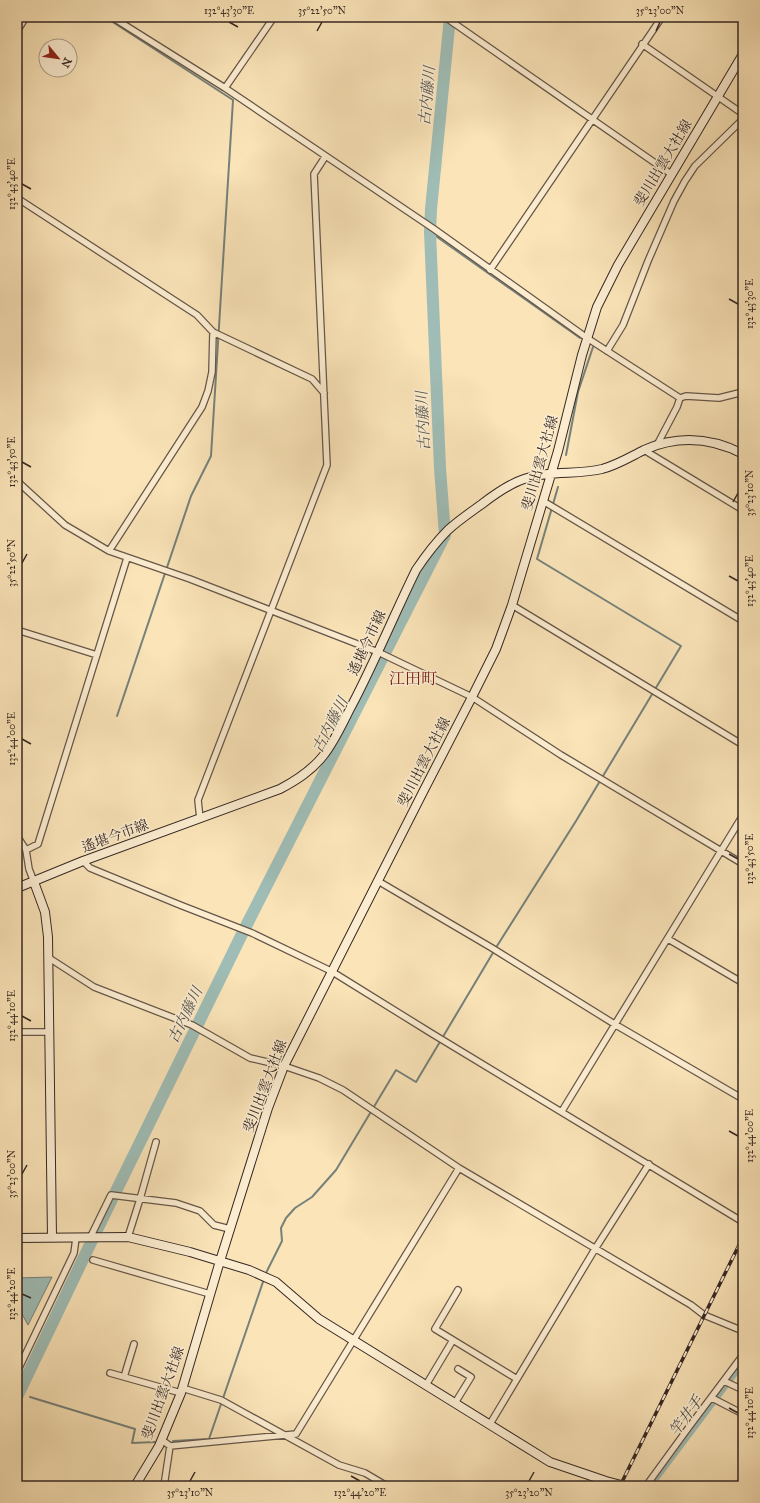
<svg xmlns="http://www.w3.org/2000/svg" width="760" height="1503" font-family="'IM FELL Great Primer','Noto Serif JP',serif">
  <style>
    .water { fill: #9fbdb6; stroke: #75817b }
    .lines { fill: none; stroke-linecap: round; stroke-linejoin: round }
    .stream { stroke: #75817b; stroke-width: 2 }
    .canal { stroke: #9fbdb6; stroke-width: 7 }
    .river { stroke: #9fbdb6; stroke-width: 12 }
    .street-casing { stroke: #665648; stroke-width: 8 }
    .secondary-casing { stroke: #352722; stroke-width: 10 }
    .street { stroke: #fcedd1; stroke-width: 5.5 }
    .secondary { stroke: #fcedd1; stroke-width: 8 }
    .rail-casing { stroke: #352722; stroke-width: 3.5 }
    .rail { stroke: #fcedd1; stroke-width: 2; stroke-dasharray: 6; stroke-linecap: butt }
    .ticks { fill: none; stroke: #352722; stroke-width: 1.5 }
    .labels { text-anchor: middle; dominant-baseline: central; stroke-width: 3; stroke-linejoin: round; paint-order: stroke }
    .street-label { font-size: 14px; fill: #352722; stroke: #fcedd1 }
    .water-label { font-size: 15px; font-style: italic; fill: #55544e; stroke: #fcedd1 }
    .quarter-label { font-size: 16px; fill: #7a1f14; stroke: #fcedd1 }
    .neatline { fill: none; stroke: #352722; stroke-width: 1.5 }
    .ticks-label { font-size: 10px; text-anchor: middle; fill: #352722 }
  </style>
  <rect width="100%" height="100%" fill="#fae4b8"/>
  <filter id="stains"><feTurbulence type="fractalNoise" baseFrequency=".005" numOctaves="4"/><feColorMatrix values="0 0 0 0 .2 0 0 0 0 .09 0 0 0 0 .02 0 0 0 .5 -.17"/></filter>
  <radialGradient id="worn" r=".72"><stop offset=".6" stop-color="#630" stop-opacity="0"/><stop offset="1" stop-color="#630" stop-opacity=".3"/></radialGradient>
  <path class="water" d="M52 1277 28 1325 17 1305V1278Z"/>
  <g class="lines">
    <path class="stream" d="M105 17 233 100 211 456 191 496 117 716
      M430 232 580 338
      M566 455 578 392 593 347
      M265 1275 282 1241 281 1228 286 1218 295 1208 312 1197 336 1170 396 1070 416 1082 497 946 576 821 681 646 537 559 558 487
      M30 1397 135 1429 132 1443 155 1442
      M173 1441 209 1439 264 1279"/>
    <path class="canal" d="M650 1486 743 1362"/>
    <path class="river" d="M17 1397 97 1230 243 932 445 535 440 468 430 232 431 209 450 17"/>
    <defs>
      <path id="street" d="M112 17 225 88 434 229 587 338 680 398
        M445 17 671 174
        M17 31 26 17
        M642 44 743 114
        M225 88 274 17
        M17 198 197 315 213 332 312 379 324 393
        M490 270 662 17
        M607 351 623 325 648 261 674 201 685 181 695 166 743 119
        M680 398 686 396 719 398 743 392
        M657 445 677 407 680 398
        M644 450 743 510
        M17 481 65 525 109 551 190 579 378 652 472 697 561 755 743 864
        M543 501 743 621
        M109 551 202 407 208 391 212 372 213 332
        M512 605 743 745
        M17 630 97 655
        M200 819 198 800 327 465 314 174 325 157
        M17 836 26 850 29 869 34 882
        M26 850 38 844 127 558
        M83 861 90 868 180 905 252 933 331 971 431 1033 743 1222
        M378 881 492 948 616 1025 743 1099
        M668 939 743 983
        M49 958 94 987 192 1025 250 1058 284 1066 319 1078 343 1090 459 1168 691 1305 704 1315 743 1331
        M17 1032H50
        M562 1111 743 815
        M128 1237 140 1199 156 1142
        M90 1238 111 1195 176 1203 200 1211 214 1225 230 1229
        M93 1260 210 1294
        M458 1290 435 1329 517 1379
        M17 1372 74 1253 76 1238
        M110 1373 181 1393
        M124 1377 134 1344
        M724 1381 743 1390
        M426 1385 453 1340
        M182 1388 221 1400 339 1465 365 1473 387 1486
        M712 1398 743 1414
        M455 1403 471 1377 458 1369
        M490 1424 595 1249 649 1164
        M162 1440 170 1446 296 1434 459 1168
        M164 1486 170 1446
        M646 1486 689 1427 743 1355"/>
      <path id="secondary" d="M34 882 45 912 48 937 52 1237
        M17 888 83 861 280 789C297 780 311 771 323 756 335 741 343 722 352 705 375 661 394 615 416 570 426 555 436 542 448 530 459 520 471 512 482 504 495 494 509 484 524 479 549 470 577 475 602 469 617 465 630 457 644 450 678 435 710 437 743 454
        M17 1238 128 1237 190 1252 249 1270 276 1282 319 1319 550 1462 606 1481 625 1486
        M135 1486 159 1446 181 1393 220 1261 268 1108 284 1066 424 790 472 697 496 649 512 605 558 451 582 355 597 307 618 265 743 54"/>
    </defs>
    <use href="#street" class="street-casing"/>
    <use href="#secondary" class="secondary-casing"/>
    <use href="#street" class="street"/>
    <use href="#secondary" class="secondary"/>
    <defs>
      <path id="rail" d="M620 1486 743 1237"/>
    </defs>
    <use href="#rail" class="rail-casing"/>
    <use href="#rail" class="rail"/>
  </g>
  <path class="ticks" d="M229 22 238 27M317 31 322 22M656 31 660 22M22 184 31 189M729 299 738 304M22 462 31 467M733 502 738 493M22 563 27 554M729 576 738 581M22 739 31 744M729 854 738 859M22 1016 31 1021M729 1131 738 1136M22 1174 27 1165M22 1294 31 1298M729 1408 738 1413M351 1476 360 1481M190 1481 195 1472M529 1481 534 1472"/>
  <g class="labels">
    <g class="street-label">
      <text transform="translate(663 163) rotate(-59)">斐川出雲大社線</text>
      <text transform="translate(540 463) rotate(-74)">斐川出雲大社線</text>
      <text transform="translate(367 643) rotate(-65)">遙堪今市線</text>
      <text transform="translate(424 762) rotate(-63)">斐川出雲大社線</text>
      <text transform="translate(115 836) rotate(-20)">遙堪今市線</text>
      <text transform="translate(265 1086) rotate(-69)">斐川出雲大社線</text>
      <text transform="translate(163 1393) rotate(-70)">斐川出雲大社線</text>
    </g>
    <g class="water-label">
      <text transform="translate(427 96) rotate(-85)">古内藤川</text>
      <text transform="translate(423 421) rotate(-93)">古内藤川</text>
      <text transform="translate(330 725) rotate(-63)">古内藤川</text>
      <text transform="translate(185 1015) rotate(-64)">古内藤川</text>
      <text transform="translate(686 1416) rotate(-53)">竿井手</text>
    </g>
    <g class="quarter-label">
      <text x="413" y="678">江田町</text>
    </g>
  </g>
  <rect width="760" height="1503" fill="none" stroke="#fae4b8" stroke-width="44"/>
  <g transform="translate(58 58) rotate(119)"><circle r="19" fill="#fcedd1" stroke="#ac9e8b"/>
  <path d="M0-3L7 15L0 10L-7 15Z" fill="#8f2418"/>
  <text y="-6" font-size="11" font-weight="bold" text-anchor="middle" fill="#352722">N</text>
  </g>
  <rect x="22" y="22" width="716" height="1459" class="neatline"/>
  <g class="ticks-label">
    <text x="229" y="14">132°43'30"E</text>
    <text x="322" y="14">35°22'50"N</text>
    <text x="660" y="14">35°23'00"N</text>
    <text transform="translate(11 184) rotate(-90)" y="4">132°43'40"E</text>
    <text transform="translate(749 304) rotate(-90)" y="4">132°43'30"E</text>
    <text transform="translate(11 462) rotate(-90)" y="4">132°43'50"E</text>
    <text transform="translate(749 493) rotate(-90)" y="4">35°23'10"N</text>
    <text transform="translate(11 563) rotate(-90)" y="4">35°22'50"N</text>
    <text transform="translate(749 581) rotate(-90)" y="4">132°43'40"E</text>
    <text transform="translate(11 739) rotate(-90)" y="4">132°44'00"E</text>
    <text transform="translate(749 859) rotate(-90)" y="4">132°43'50"E</text>
    <text transform="translate(11 1016) rotate(-90)" y="4">132°44'10"E</text>
    <text transform="translate(749 1136) rotate(-90)" y="4">132°44'00"E</text>
    <text transform="translate(11 1174) rotate(-90)" y="4">35°23'00"N</text>
    <text transform="translate(11 1294) rotate(-90)" y="4">132°44'20"E</text>
    <text transform="translate(749 1413) rotate(-90)" y="4">132°44'10"E</text>
    <text x="190" y="1496">35°23'10"N</text>
    <text x="360" y="1496">132°44'20"E</text>
    <text x="529" y="1496">35°23'20"N</text>
  </g>
  <rect width="100%" height="100%" filter="url(#stains)"/>
  <rect width="100%" height="100%" fill="url(#worn)"/>
</svg>
